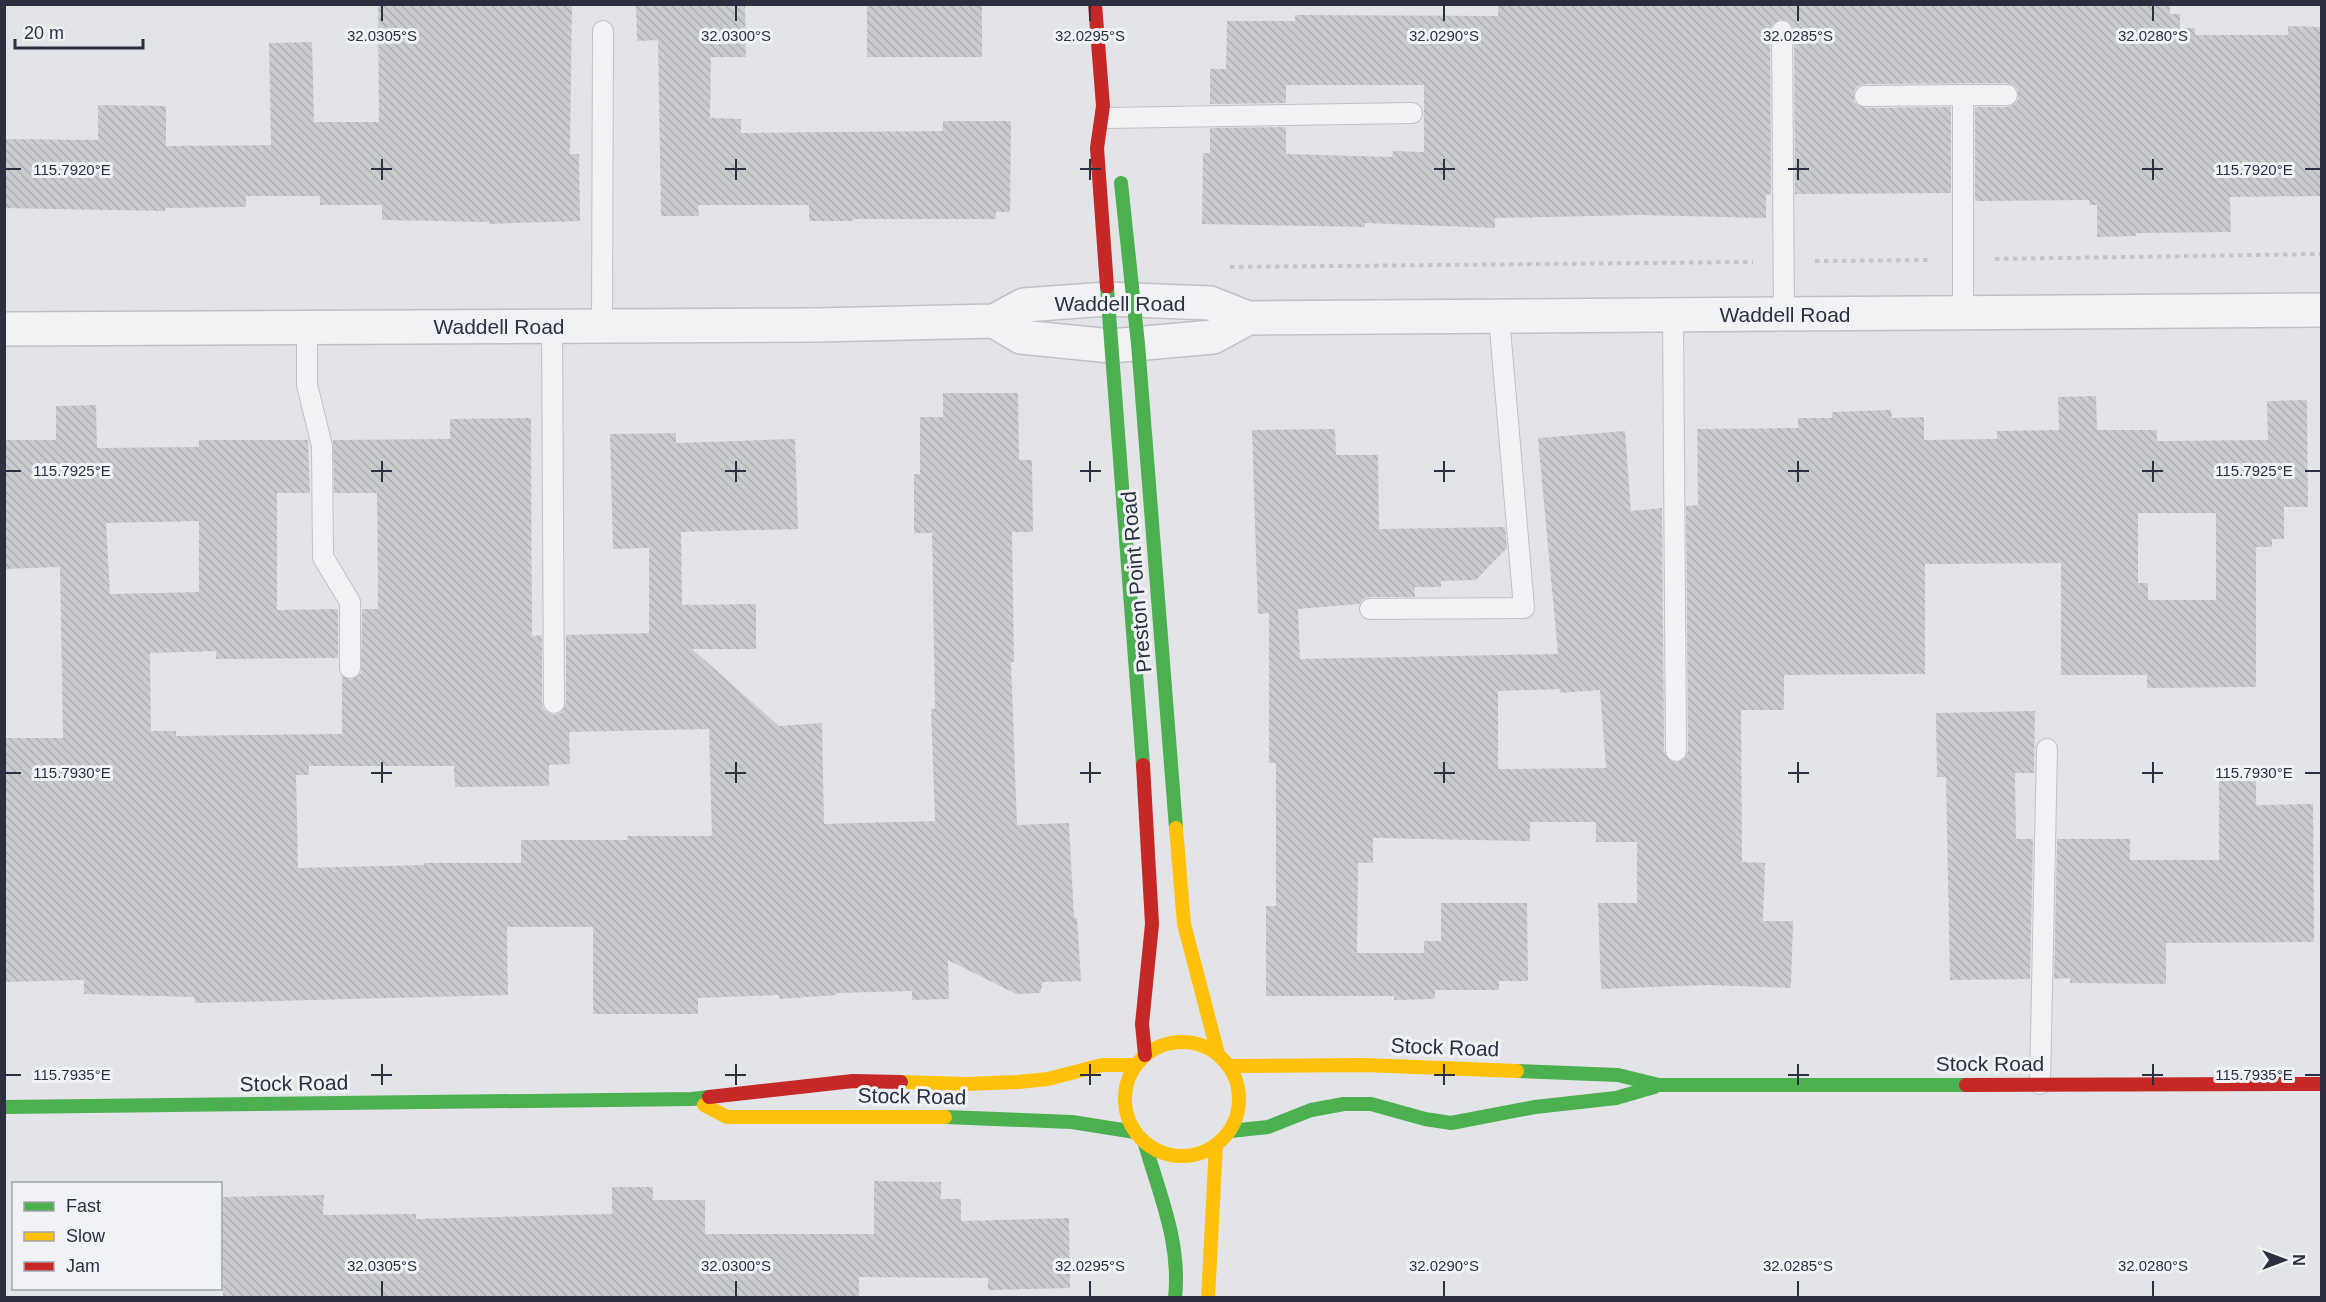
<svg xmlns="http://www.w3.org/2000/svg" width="2326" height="1302" font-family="Arial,sans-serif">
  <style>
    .building { fill: url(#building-back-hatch); fill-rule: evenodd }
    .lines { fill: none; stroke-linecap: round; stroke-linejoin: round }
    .lane-casing { stroke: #c1c2c5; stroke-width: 22 }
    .street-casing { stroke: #c1c2c5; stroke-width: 36 }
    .path { stroke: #c5c5ca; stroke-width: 4; stroke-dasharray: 4.5 4.5; stroke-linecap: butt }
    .lane { stroke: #f2f2f4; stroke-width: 20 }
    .street { stroke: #f2f2f4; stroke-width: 33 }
    .fast { stroke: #4caf50; stroke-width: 14 }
    .slow { stroke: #ffc107; stroke-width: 14 }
    .jam { stroke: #c62828; stroke-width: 14 }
    .ticks { fill: none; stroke: #2b2f3f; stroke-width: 2 }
    .labels { text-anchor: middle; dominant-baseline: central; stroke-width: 6; stroke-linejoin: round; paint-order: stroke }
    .street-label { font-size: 21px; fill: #2b2f3f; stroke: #f1f2f6 }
    .ticks-label { font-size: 15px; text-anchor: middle; fill: #2b2f3f; stroke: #f1f2f6; stroke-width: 6; stroke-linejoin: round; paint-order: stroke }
  </style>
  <defs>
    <pattern id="building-back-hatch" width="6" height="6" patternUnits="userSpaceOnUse" patternTransform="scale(1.5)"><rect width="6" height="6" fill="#c9cbce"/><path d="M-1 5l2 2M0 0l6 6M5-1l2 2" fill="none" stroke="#adafb2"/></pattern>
  </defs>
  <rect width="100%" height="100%" fill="#e3e4e7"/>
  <path class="building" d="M378 4H572L570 154H579L580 221 489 224V222L382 220V205H320V196H246V207L165 208V211L4 208V139L98 140V105L166 106V146L271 145 269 43 312 42 314 122H379Z
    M636 4H745L746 57H711L710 118 741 119V133L943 131V121H1011L1010 212H996V219H853V221H809V205H698L699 216H661L658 40 637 41Z
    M867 4H982V57H867Z
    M1498 4H2170V14H2180V28H2195V35H2288V26L2322 27V196L2230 197 2231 232 2136 233V236L2097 237V205H2089V200L1975 201V107H2007L2013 105 2018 100V90L2013 85 2007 83 1865 84 1858 86 1854 91V102L1865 108 1951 107V193L1795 194 1794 31 1788 21 1781 19 1772 25 1770 31 1771 194 1766 195V218L1640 215 1495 218V228L1365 223V227L1202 224 1203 153H1210V128L1286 127V154L1392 157 1393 151 1424 152V85H1286V103L1210 104V69H1226L1227 21H1295V15L1498 16Z
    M943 393H1018L1019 460H1032L1033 532H1012L1014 662H1011L1017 825 1069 823 1074 918H1077L1081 981 1043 982 1040 993 1016 994 948 960 949 999 912 1000V991L836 993V995L779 999V995L698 998V1014H593V927H507L508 995 195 1003 194 997 84 994V980L4 982V738H63L60 567 4 569V440H56V406L96 405 97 448 199 447V440H308L310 493H277V610L338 609V658L216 659V651L150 653 151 731H176V736L342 734V676L351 680 361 673 362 609H378L377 493H334L333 440 450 439V419L531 418 532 636 542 635V703L544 710 553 715 561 713 566 704V635L649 633V548L613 549 610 434 676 433V443L795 439 798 529 681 532 682 605 756 604V649H692L779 726 822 723 824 824 935 821 931 709H935L932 533H914V474H920V417H943ZM199 521V592L110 594 106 523ZM709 729 712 836H627V840H521V863H424V865L298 868 296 775H309V766H454L455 787 549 786V765L570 764 569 732Z
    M2096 396 2097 430H2157V441L2268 440 2267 401 2307 400 2308 507H2284V539H2272V547H2256V687L2147 688V675H2061V563L1925 564V674L1784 675V710H1741L1742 862 1765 863 1763 921H1793L1791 988 1708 985 1601 989 1598 903H1637V842H1596V822H1530V841L1373 838V863H1358L1357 953H1424V941H1441V903H1527L1528 981H1499V990H1435V999L1394 1000V996H1266V906H1276V763H1269V613L1258 614 1252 430 1335 429 1336 455H1378L1379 529 1505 527 1507 548 1476 580 1441 581V587H1415V597H1370L1363 599 1359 604 1298 609 1300 659 1558 654 1538 438 1625 431 1631 511 1662 508 1664 751 1670 761 1677 763 1686 757 1688 751 1686 506 1698 505 1697 429 1798 428V418H1832V412L1891 410 1892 418 1924 417V440L1997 439V431L2059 430 2058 397ZM2138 513H2216V600H2148V583H2138ZM1560 689V693L1600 690 1606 768 1498 769V691Z
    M2035 711 2034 773H2015L2016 839H2033L2030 979 1950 980 1946 777H1937L1936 713Z
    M2219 781H2256V805L2313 804 2314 942 2166 943V984L2070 983V978L2054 979 2057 839H2130V860H2219Z
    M874 1181 941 1182V1199H961V1221L1069 1218 1070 1288 988 1290V1278L859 1277V1298H223L222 1197 324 1195 323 1215 416 1214V1219L612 1214V1187H653V1200H705V1234H874Z"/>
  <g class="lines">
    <defs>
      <path id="lane" d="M1782 31 1784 314
        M1963 95H2007
        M1865 96 1963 95V312
        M1107 118 1412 113
        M1673 315 1676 751
        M552 326 554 703
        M602 326 603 31
        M307 328V385L322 446 323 557 350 602V668
        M1370 609 1524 608 1499 317
        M2040 1084 2047 749"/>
      <path id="street" d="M994 321 1021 337 1111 346 1213 337 1248 318
        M4 329 817 325 994 321 1024 305 1107 299 1210 303 1248 318 2322 310"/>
    </defs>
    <use href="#lane" class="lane-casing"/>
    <use href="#street" class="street-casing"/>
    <path class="path" d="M1995 259 2322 254
      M1815 261 1930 260
      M1230 267 1753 262"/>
    <use href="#lane" class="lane"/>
    <use href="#street" class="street"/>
    <path class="fast" d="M1121 183 1138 344 1176 828
      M1107 287 1143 765
      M1517 1071 1618 1075 1659 1085H1966
      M4 1107 692 1099 709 1097
      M945 1117 1072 1122 1135 1132
      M1230 1131 1268 1127 1311 1110 1344 1104H1371L1425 1119 1451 1123 1535 1107 1616 1098 1654 1087
      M1145 1144C1160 1196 1181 1243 1175 1298"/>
    <path class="slow" d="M1176 828 1184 924 1218 1054
      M1125 1099a57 57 0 1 1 114 0a57 57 0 1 1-114 0Z
      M1228 1066 1364 1065 1517 1071
      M901 1082 966 1084 1018 1082 1048 1079 1102 1065H1136
      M704 1105 727 1117H945
      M1208 1298 1216 1145"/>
    <path class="jam" d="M1095 4 1103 106 1097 148 1107 287
      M1143 765 1152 924 1142 1024 1145 1055
      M1966 1085 2322 1084
      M709 1097 853 1081 901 1082"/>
  </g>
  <path class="ticks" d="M382 6V21M736 6V21M1090 6V21M1444 6V21M1798 6V21M2153 6V21M382 159V180M736 159V180M1090 159V180M1444 159V180M1798 159V180M2153 159V180M6 169H21M371 169H392M725 169H746M1080 169H1101M1434 169H1455M1788 169H1809M2142 169H2163M2305 169H2320M382 461V482M736 461V482M1090 461V482M1444 461V482M1798 461V482M2153 461V482M6 471H21M371 471H392M725 471H746M1080 471H1101M1434 471H1455M1788 471H1809M2142 471H2163M2305 471H2320M382 762V783M736 762V783M1090 762V783M1444 762V783M1798 762V783M2153 762V783M6 773H21M371 773H392M725 773H746M1080 773H1101M1434 773H1455M1788 773H1809M2142 773H2163M2305 773H2320M382 1064V1085M736 1064V1085M1090 1064V1085M1444 1064V1085M1798 1064V1085M2153 1064V1085M6 1075H21M371 1075H392M725 1075H746M1080 1075H1101M1434 1075H1455M1788 1075H1809M2142 1075H2163M2305 1075H2320M382 1281V1296M736 1281V1296M1090 1281V1296M1444 1281V1296M1798 1281V1296M2153 1281V1296"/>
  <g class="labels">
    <g class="street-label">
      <text x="1120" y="303">Waddell Road</text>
      <text x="1785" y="314">Waddell Road</text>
      <text x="499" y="326">Waddell Road</text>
      <text transform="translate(1136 582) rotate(-95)">Preston Point Road</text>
      <text transform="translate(1445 1047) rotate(2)">Stock Road</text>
      <text x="1990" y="1063">Stock Road</text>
      <text transform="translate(294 1083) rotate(-1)">Stock Road</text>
      <text transform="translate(912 1096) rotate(1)">Stock Road</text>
    </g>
  </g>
  <g class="ticks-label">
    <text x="382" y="41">32.0305°S</text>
    <text x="736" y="41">32.0300°S</text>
    <text x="1090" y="41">32.0295°S</text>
    <text x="1444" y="41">32.0290°S</text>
    <text x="1798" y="41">32.0285°S</text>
    <text x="2153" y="41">32.0280°S</text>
    <text x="2254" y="175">115.7920°E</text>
    <text x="72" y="175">115.7920°E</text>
    <text x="2254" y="476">115.7925°E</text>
    <text x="72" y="476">115.7925°E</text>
    <text x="72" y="778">115.7930°E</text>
    <text x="2254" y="778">115.7930°E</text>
    <text x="72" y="1080">115.7935°E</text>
    <text x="2254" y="1080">115.7935°E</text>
    <text x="382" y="1271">32.0305°S</text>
    <text x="736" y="1271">32.0300°S</text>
    <text x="1090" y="1271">32.0295°S</text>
    <text x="1444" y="1271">32.0290°S</text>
    <text x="1798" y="1271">32.0285°S</text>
    <text x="2153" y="1271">32.0280°S</text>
  </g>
  <rect width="2326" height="1302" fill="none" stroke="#2b2f3f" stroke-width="12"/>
  <rect x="12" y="1182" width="210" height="108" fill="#f1f2f6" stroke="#a2a4ad" stroke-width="1.5"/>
  <rect x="24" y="1202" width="30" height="9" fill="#4caf50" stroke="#a2a4ad" stroke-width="1.5"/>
  <text x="66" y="1212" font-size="18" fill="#2b2f3f">Fast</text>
  <rect x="24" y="1232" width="30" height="9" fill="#ffc107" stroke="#a2a4ad" stroke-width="1.5"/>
  <text x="66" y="1242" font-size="18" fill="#2b2f3f">Slow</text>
  <rect x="24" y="1262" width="30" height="9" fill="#c62828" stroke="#a2a4ad" stroke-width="1.5"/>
  <text x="66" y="1272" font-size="18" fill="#2b2f3f">Jam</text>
  <g transform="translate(2284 1260) rotate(90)" stroke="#f1f2f6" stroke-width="4.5" paint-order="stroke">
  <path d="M0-4.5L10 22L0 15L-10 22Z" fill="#2b2f3f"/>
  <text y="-9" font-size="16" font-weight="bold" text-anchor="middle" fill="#2b2f3f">N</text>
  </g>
  <path d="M15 39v9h128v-9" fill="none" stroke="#2b2f3f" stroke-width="3"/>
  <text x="24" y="39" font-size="18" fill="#2b2f3f" stroke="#f1f2f6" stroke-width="4.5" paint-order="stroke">20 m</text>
</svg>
